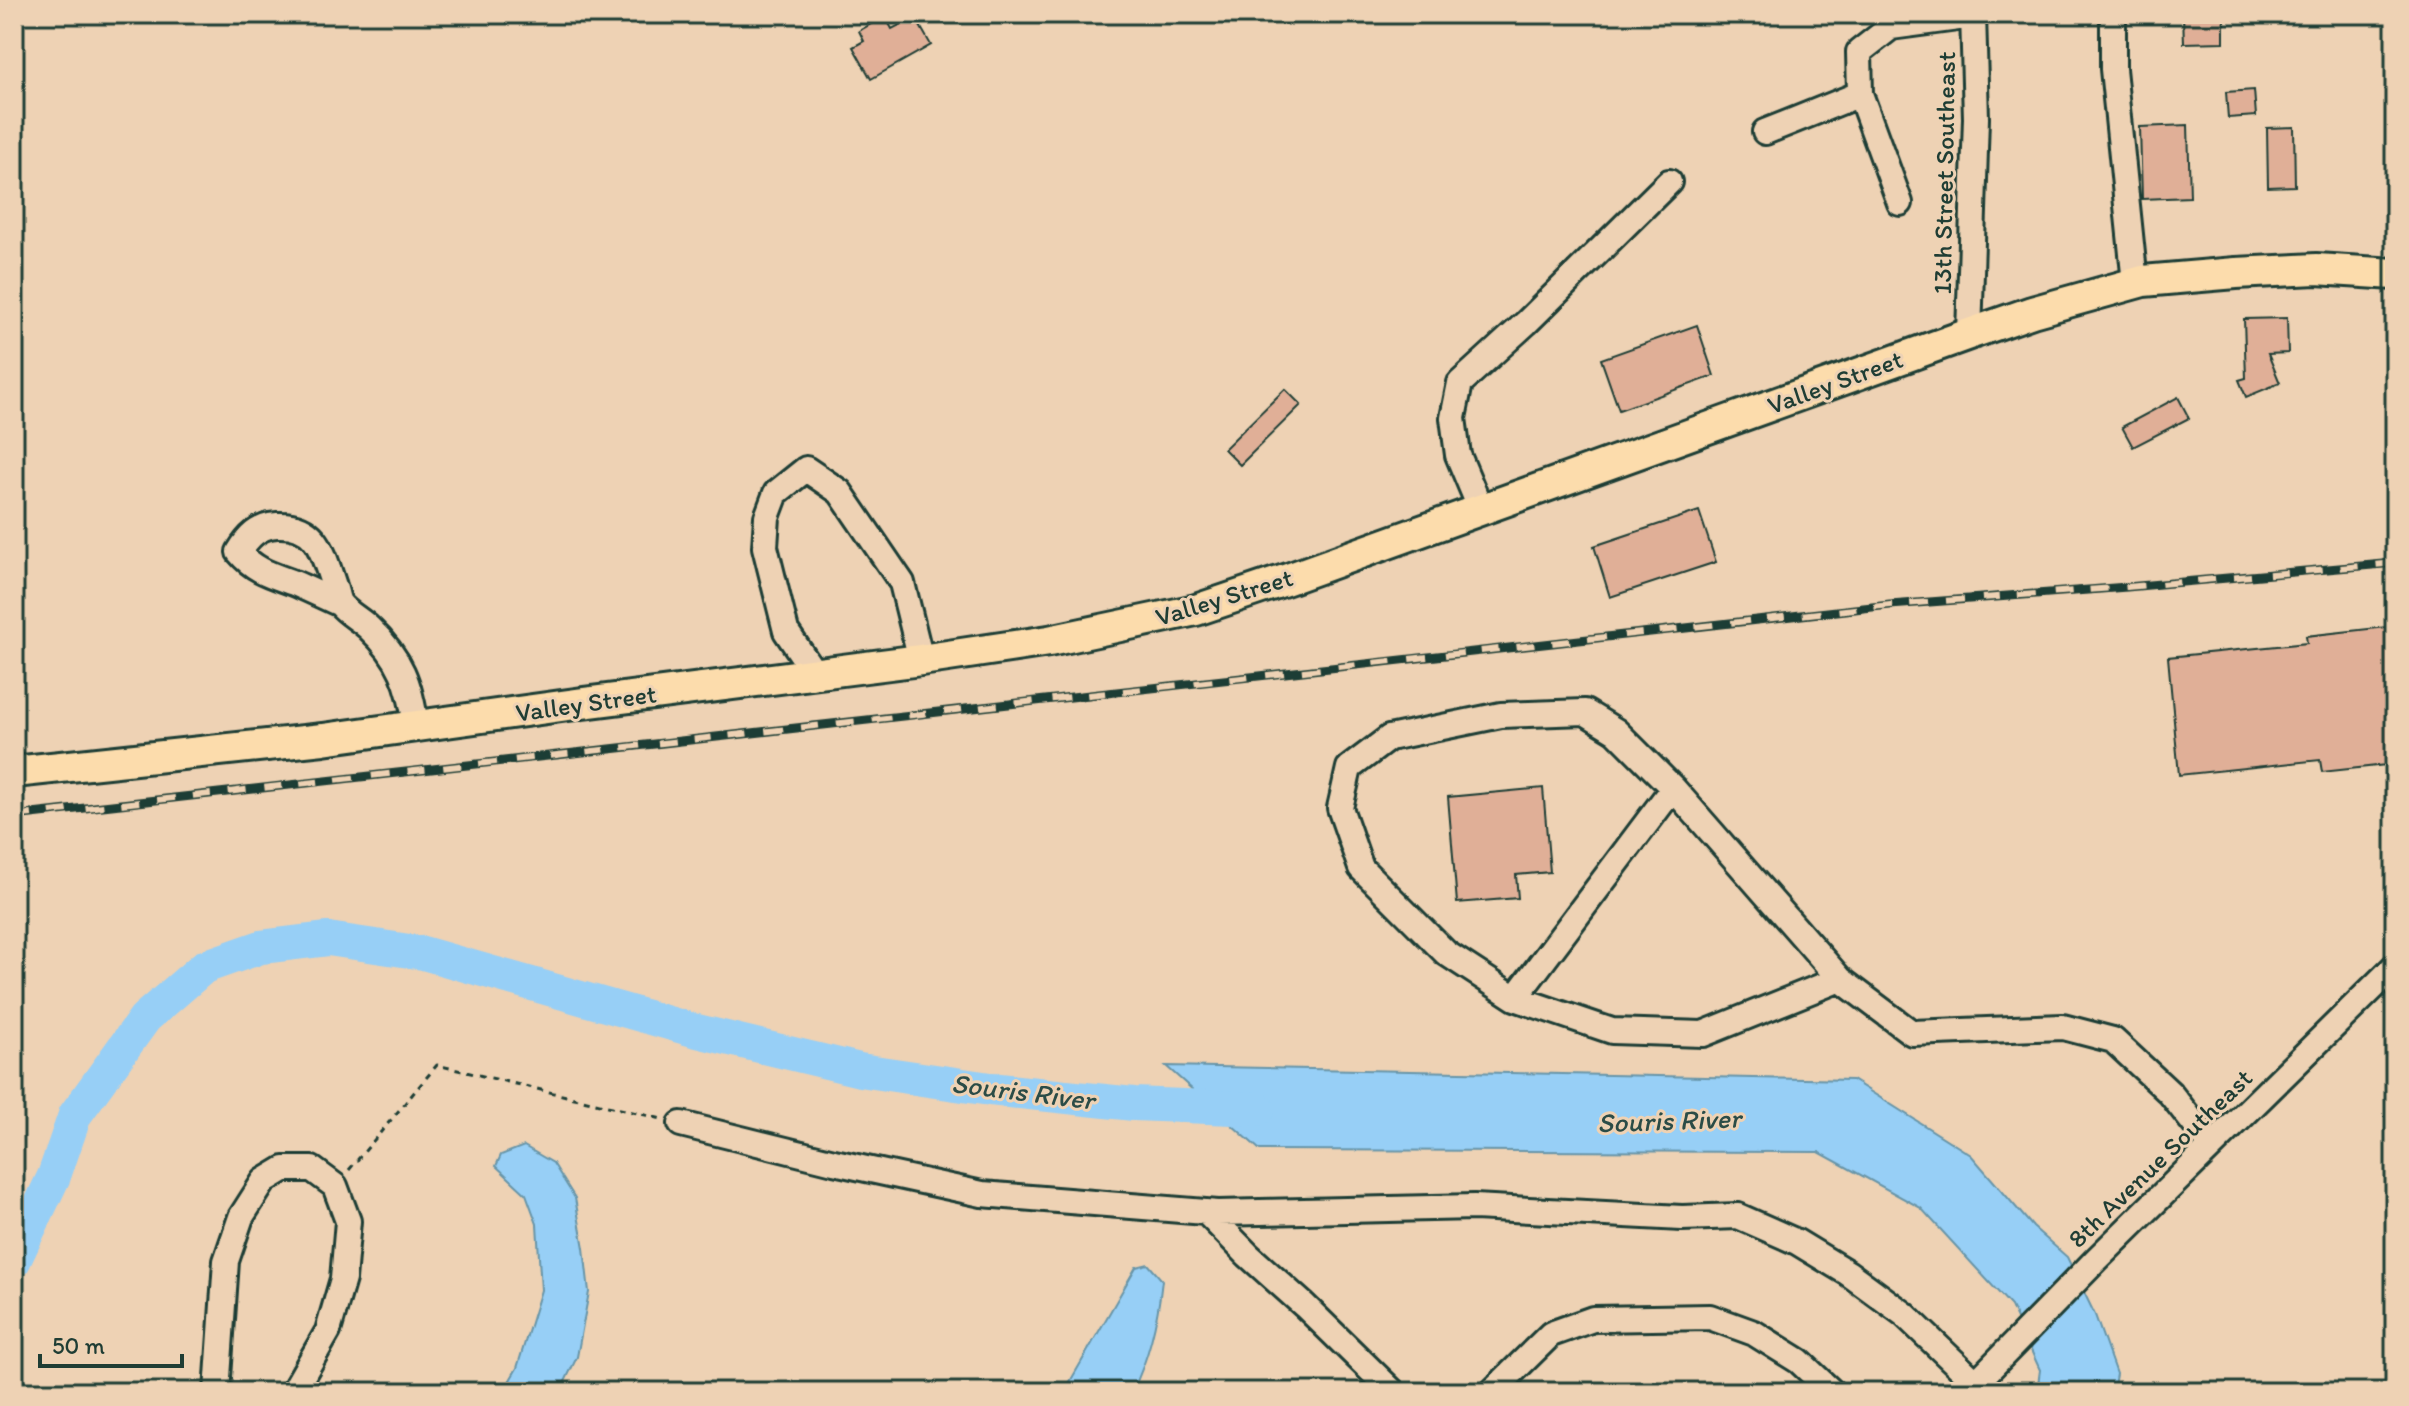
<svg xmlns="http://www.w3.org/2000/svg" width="2409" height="1406" font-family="Itim,sans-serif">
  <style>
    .water { fill: #97cff6; stroke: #6795a8; stroke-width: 2 }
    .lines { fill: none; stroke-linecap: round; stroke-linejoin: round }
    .river { stroke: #97cff6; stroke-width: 34 }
    .building { fill: #e0af97; stroke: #1f3d34; stroke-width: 2 }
    .minor-casing { stroke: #1f3d34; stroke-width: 30 }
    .major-casing { stroke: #1f3d34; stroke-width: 36 }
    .path { stroke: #1f3d34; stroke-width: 3; stroke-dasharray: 6 6; stroke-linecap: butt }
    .minor { stroke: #eed2b4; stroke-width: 24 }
    .major { stroke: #fcdcac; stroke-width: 30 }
    .rail-casing { stroke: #1f3d34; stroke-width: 9 }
    .rail { stroke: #eed2b4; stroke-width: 6; stroke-dasharray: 18; stroke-linecap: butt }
    .labels { text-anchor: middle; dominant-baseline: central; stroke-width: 6; stroke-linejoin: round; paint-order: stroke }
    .street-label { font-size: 26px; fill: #1f3d34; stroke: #eed2b4 }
    .water-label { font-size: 28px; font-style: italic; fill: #2b4c47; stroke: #eed2b4 }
  </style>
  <rect width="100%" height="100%" fill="#eed2b4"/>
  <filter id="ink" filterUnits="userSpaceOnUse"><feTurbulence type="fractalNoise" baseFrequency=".0125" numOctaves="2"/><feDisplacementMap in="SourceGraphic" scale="16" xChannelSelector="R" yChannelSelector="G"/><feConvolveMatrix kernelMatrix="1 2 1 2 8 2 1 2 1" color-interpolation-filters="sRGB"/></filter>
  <g filter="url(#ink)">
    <path class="water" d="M1166 1066 1852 1080 1971 1155 2033 1227 2067 1257 2095 1315 2116 1374 2113 1392H2037L2040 1370 2011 1306 1921 1208 1819 1152 1260 1150Z
      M524 1146 553 1163 575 1198 584 1248 589 1292 577 1357 560 1392H503L517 1368 541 1290 537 1224 526 1194 496 1166 501 1155Z
      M1148 1264 1162 1280C1158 1318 1149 1358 1132 1392H1064L1136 1267Z"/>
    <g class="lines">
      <path class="river" d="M14 1261 54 1176 75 1115 145 1018 204 967 261 947 328 939 423 953 693 1030 860 1070 990 1089 1134 1104 1258 1109"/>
    </g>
    <path class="building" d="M2183 14H2224V42L2184 43Z
      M885 16 892 29 915 17 931 45 871 79 853 47 864 41 859 31Z
      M2254 90 2256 116 2228 118 2226 92Z
      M2188 125 2190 197 2142 199 2140 127Z
      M2294 127 2295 186 2268 187 2267 128Z
      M2287 318 2288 353 2268 354 2280 383 2246 397 2239 380 2246 378 2244 319Z
      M1697 325 1714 376 1619 410 1601 359Z
      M1285 389 1301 405 1240 465 1224 449Z
      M2178 397 2189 418 2133 447 2122 427Z
      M1699 511 1716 562 1610 597 1594 546Z
      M2395 626V764L2322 772 2320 760 2179 775 2168 657 2307 643 2306 636Z
      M1543 788 1550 872 1516 875 1518 898 1457 903 1448 797Z"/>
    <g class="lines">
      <defs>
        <path id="minor" d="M2113 14V69L2135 283
          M1765 132 1860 94
          M1900 203 1860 94 1859 52 1891 27 1973 16
          M1969 334 1976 118 1973 14
          M1481 510 1458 455 1453 418 1460 383 1526 323 1669 182
          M340 604C325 597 310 590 294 583 272 575 255 571 239 552 248 537 258 526 277 525 318 523 323 554 334 586 336 591 337 600 340 604 347 613 361 620 369 628 401 658 410 684 416 726
          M815 674 786 631 765 547 767 517 776 493 806 469 840 492 902 583 921 660
          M1840 979 1703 1034 1612 1031 1515 998 1446 953 1361 868 1340 808 1349 768 1389 738 1501 715 1585 712 1616 731 1673 788 1840 979 1912 1033 2063 1027 2113 1040 2170 1093 2211 1145
          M1515 998 1673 788
          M681 1124 834 1162 982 1194 1218 1213 1474 1207 1682 1218 1738 1216 1797 1242 1848 1273 1904 1314 1976 1383
          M1206 1212 1248 1255 1305 1306 1393 1392
          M217 1392 226 1261 241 1217 264 1181 284 1169H312L335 1186 348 1221 343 1279 328 1331 293 1392
          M1492 1392 1551 1334 1593 1319 1710 1317 1754 1333 1799 1361 1832 1392
          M1967 1392 2097 1259 2395 966"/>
        <path id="major" d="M14 772 323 739 583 703 921 660 1049 641 1196 610 1288 579 1969 334 2032 312 2143 281 2236 273 2316 269 2395 274"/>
      </defs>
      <use href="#minor" class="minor-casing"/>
      <use href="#major" class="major-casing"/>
      <path class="path" d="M349 1170 437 1065 662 1119"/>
      <use href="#minor" class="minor"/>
      <use href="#major" class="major"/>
      <defs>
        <path id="rail" d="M14 816 1890 605 2127 587 2395 563"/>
      </defs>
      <use href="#rail" class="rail-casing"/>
      <use href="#rail" class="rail"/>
    </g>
  </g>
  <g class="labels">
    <g class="street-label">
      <text transform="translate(1944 173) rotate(-89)">13th Street Southeast</text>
      <text transform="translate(1835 382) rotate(-20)">Valley Street</text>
      <text transform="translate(1224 597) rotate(-17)">Valley Street</text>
      <text transform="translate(586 703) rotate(-8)">Valley Street</text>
      <text transform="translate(2160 1158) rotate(-44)">8th Avenue Southeast</text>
    </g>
    <g class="water-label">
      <text transform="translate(1023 1091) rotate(7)">Souris River</text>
      <text transform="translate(1669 1120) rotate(-2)">Souris River</text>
    </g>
  </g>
  <rect width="2409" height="1406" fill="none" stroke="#eed2b4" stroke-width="48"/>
  <rect x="24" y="24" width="2361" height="1358" fill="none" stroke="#1f3d34" stroke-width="3" filter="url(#ink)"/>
  <path d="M40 1354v12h142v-12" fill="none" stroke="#1f3d34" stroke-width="4"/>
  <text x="52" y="1354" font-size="24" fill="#1f3d34" stroke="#eed2b4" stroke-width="6" paint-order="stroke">50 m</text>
</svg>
